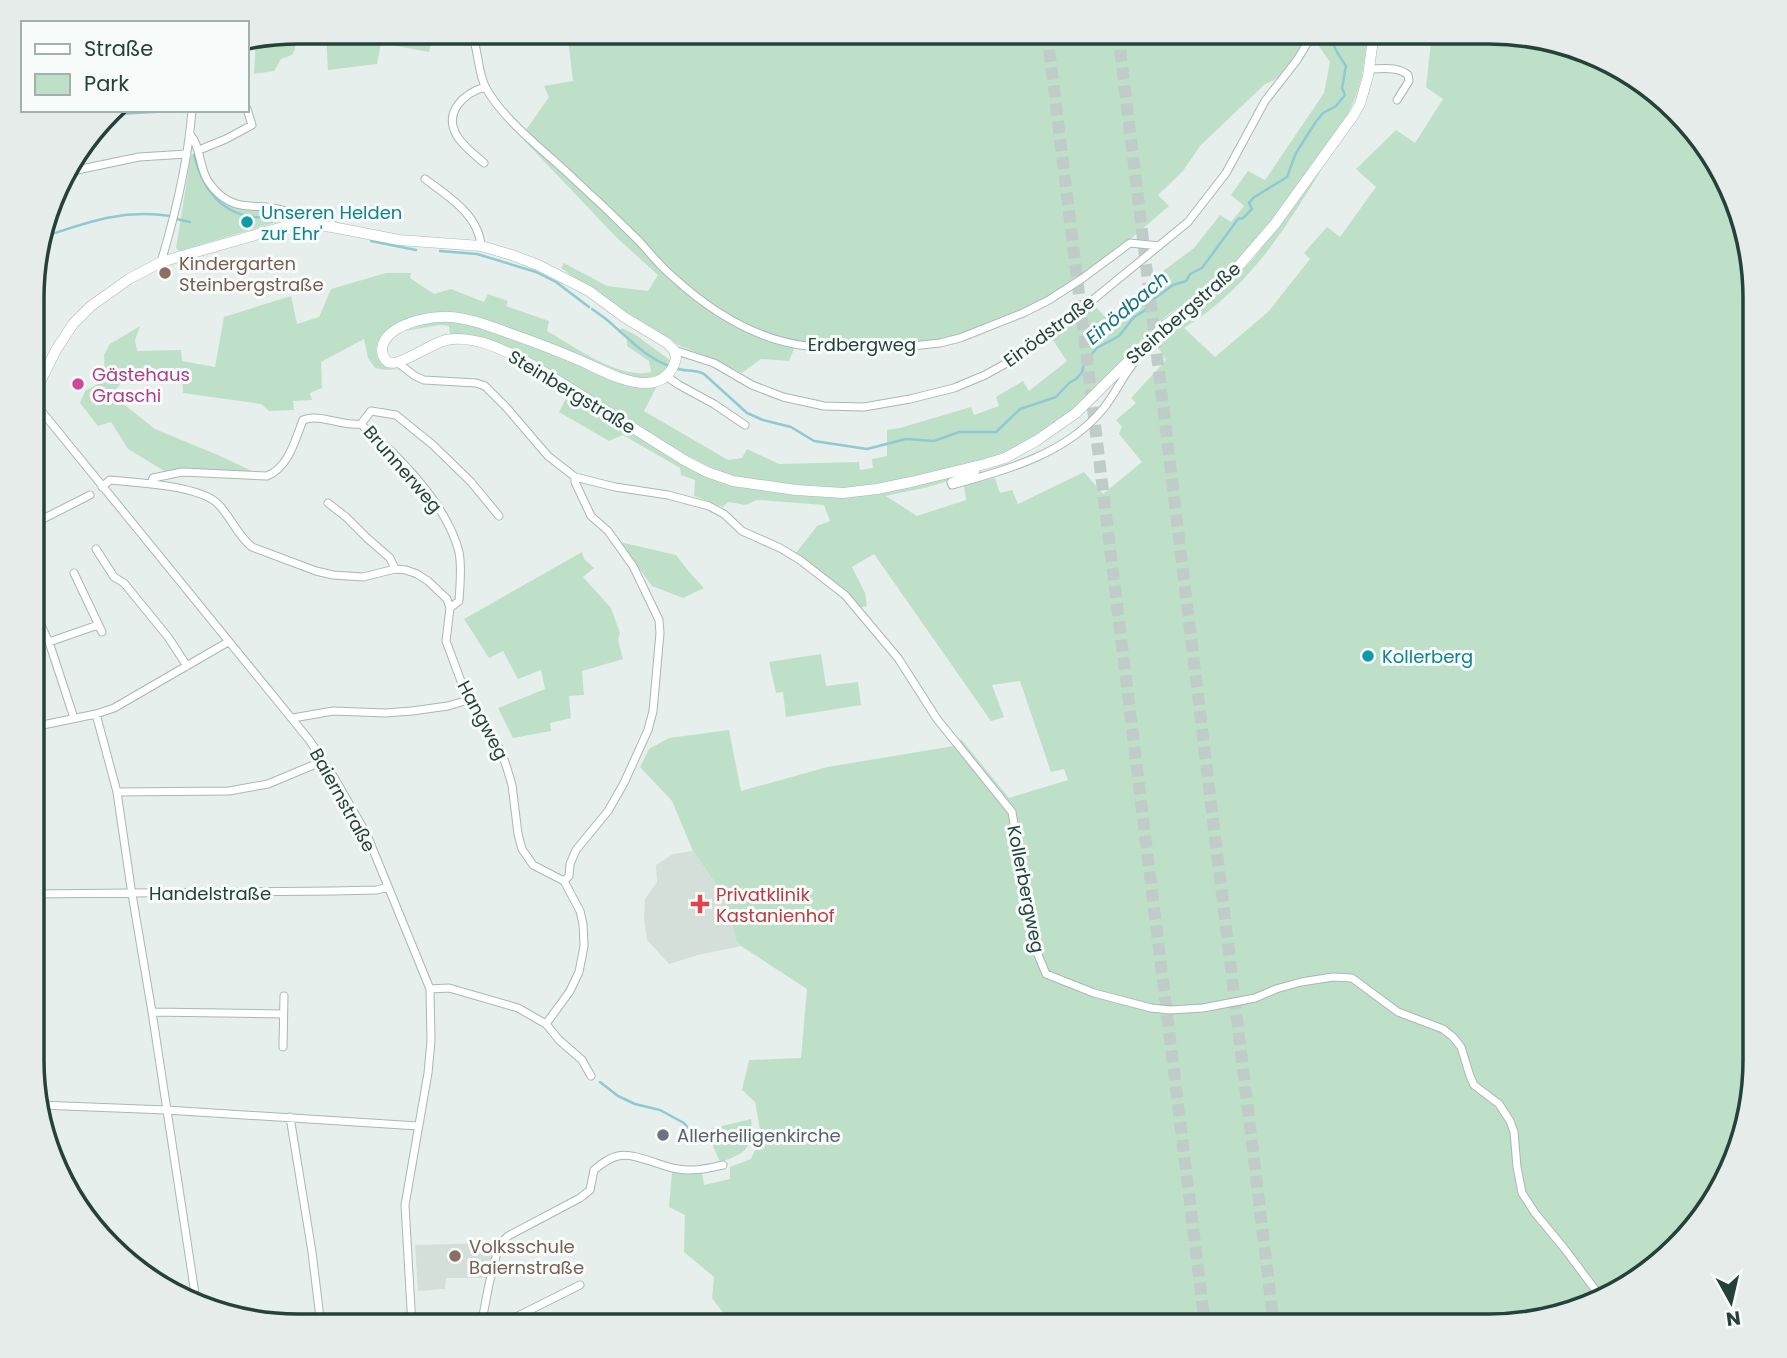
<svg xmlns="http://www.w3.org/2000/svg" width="1787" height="1358" font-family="Poppins,sans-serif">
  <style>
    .built { fill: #d4dfda }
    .green { fill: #bfe0c8 }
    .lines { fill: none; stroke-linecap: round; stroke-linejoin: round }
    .stream { stroke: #8ec9d4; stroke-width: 2.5 }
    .highway-tunnel { stroke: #bfccc8; stroke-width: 12; stroke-dasharray: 12 6; stroke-linecap: butt }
    .street-casing { stroke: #a8b8b2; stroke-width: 9 }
    .secondary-casing { stroke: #a4bbb3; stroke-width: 11 }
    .street { stroke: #fff; stroke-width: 7 }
    .secondary { stroke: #fff; stroke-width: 10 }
    .culture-dot { fill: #0f9aa8; stroke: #f7fbf9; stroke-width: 2.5 }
    .education-dot { fill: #8d6e63; stroke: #f7fbf9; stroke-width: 2.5 }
    .hotel-dot { fill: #d1479c; stroke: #f7fbf9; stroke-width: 2.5 }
    .health-dot { fill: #e0444e; stroke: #f7fbf9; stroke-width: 2.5 }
    .worship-dot { fill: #6b7280; stroke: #f7fbf9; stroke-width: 2.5 }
    .labels { text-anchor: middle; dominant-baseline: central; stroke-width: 6; stroke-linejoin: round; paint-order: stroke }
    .culture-label { font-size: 18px; fill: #0d838f; stroke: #f7fbf9; text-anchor: start }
    .education-label { font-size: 18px; fill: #785e54; stroke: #f7fbf9; text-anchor: start }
    .street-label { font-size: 18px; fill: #24423a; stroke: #f7fbf9 }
    .hotel-label { font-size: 18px; fill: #b23c85; stroke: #f7fbf9; text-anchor: start }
    .health-label { font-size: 18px; fill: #be3a42; stroke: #f7fbf9; text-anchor: start }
    .worship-label { font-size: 18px; fill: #5b616d; stroke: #f7fbf9; text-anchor: start }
    .water-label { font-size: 19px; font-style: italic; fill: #1c6f80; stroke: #f7fbf9 }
    .rim { fill: none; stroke: #24423a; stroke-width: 3.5 }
  </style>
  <rect width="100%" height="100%" fill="#e6efeb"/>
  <path class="built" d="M693 851 725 897 736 940 741 946 698 955 669 964 647 940 644 918 645 899 657 882 656 865 673 854Z
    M495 1243 492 1267 487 1278H446L445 1289 418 1291 415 1245Z"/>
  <path class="green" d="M295 32V49L292 55 281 59 274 71 254 74 256 39Z
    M326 32H434L429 52 381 43 377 64 328 70Z
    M567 32H851L870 33 875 32H1311C1300 51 1287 77 1265 84L1200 146 1183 171 1158 195 1169 206C1131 239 1093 271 1050 297 1031 308 1012 315 992 323 974 330 955 338 936 341 890 347 843 343 797 342L789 361 761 359 742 373 713 359 680 346 625 314 561 268 564 263 607 286 648 291 658 275 617 238 521 137 549 97 544 86 573 81Z
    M1324 32 1367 42 1362 76 1356 96 1348 114 1284 206 1247 251 1224 275 1207 290 1170 313 1152 329 1090 393 1065 417 1016 448 995 457 902 479 873 485 847 488 816 487 747 479 729 475 708 466 679 451 536 362 465 335 450 334 449 326 440 325 404 331 431 322 446 321 463 323 495 331 655 386 656 388 644 411 728 460 742 458 747 449 779 464 859 462 860 470 873 468 872 459 887 456V430L900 428 971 407 974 415 999 406 996 397 1023 381 1029 391 1067 361 1050 336 1092 303 1108 320 1167 277 1163 271 1194 248 1220 215 1231 222 1244 206 1231 195 1248 171 1265 180 1324 93 1330 62 1316 42Z
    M1432 32H1506L1591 52 1664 97 1728 180 1755 297V1078L1735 1162 1690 1235 1607 1299 1489 1326H731V1323L712 1298 714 1277 684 1252 685 1215 669 1207 672 1172 702 1173 704 1185 730 1179V1167L751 1159 761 1135 755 1102 742 1090 749 1060 801 1058 807 989 741 946 736 940 725 897 693 851 672 801 640 767 649 749 669 738 729 730 741 791 827 767 954 746 961 739 1009 798 1068 780 1064 769 1051 772 1020 681 992 685 1004 717 991 721 874 554 852 567 865 593 867 606 858 608 850 596 796 553 817 526 830 521 824 505 757 500 746 505 728 502 723 507 694 496 695 480 681 475 680 468 623 435 609 441 559 412 569 392 712 478 819 496 962 474C940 487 912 490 886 496L917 516 966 500 964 486 995 478 1000 493 1012 490 1018 504 1084 472 1103 494 1142 462 1119 434 1122 427 1116 420 1136 403 1131 398 1166 360 1159 349 1151 343 1176 322 1224 289 1254 258 1319 171 1320 172C1282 234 1247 289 1184 328L1215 357 1268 312 1310 259 1304 253 1327 227 1340 237 1376 187 1356 169 1396 130 1415 143 1443 99 1426 87Z
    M196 154C205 169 218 204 236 207 251 211 266 209 281 214L284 220 179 251 176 248 191 155Z
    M386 273H411L410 278 434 294 451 289 484 302 488 294 508 301 506 306 549 321 547 331C574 346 619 380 651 372L649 361 627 346V339L618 332 622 328 637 336 670 360C662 381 647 379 627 376L444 313 385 333 378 341 376 349 377 356 381 363 388 367 398 369 386 370 375 368 368 358 364 339 321 362 322 388 310 393 312 400 293 401 294 410 269 411 261 404 183 393 182 376H131L121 383 114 392 120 396 121 402 155 429 218 455 258 474 166 472 128 449 111 422 98 426 80 403 85 391 105 380 104 355 110 344 140 326 135 340 137 351 181 350 182 361 215 367 224 317 291 296 297 324 319 317 331 289Z
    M620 542 676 555 690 573 704 588 683 598 652 586Z
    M582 552 584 559 594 568 583 577 611 608 620 633 618 640 623 659 582 671 584 695 569 696 571 718 550 723 551 731 513 738 498 708 545 689 541 670 518 679 503 651 489 658 464 619Z
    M821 654 826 686 858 682 861 705 786 717 783 692 776 693 769 662Z
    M751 1119C755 1147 745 1154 720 1162L706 1130Z"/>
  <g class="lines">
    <path class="stream" d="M107 116 116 114 172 111 182 112
      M194 155C202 186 219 213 254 217 269 218 283 216 297 217 310 217 323 220 335 222
      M176 219 190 222
      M43 237C88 222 122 209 170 216
      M371 241 416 250
      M440 251 477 254 536 272 556 282 589 307
      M592 309C599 314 608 320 614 326 632 342 646 357 669 366
      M675 368C685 372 695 369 704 374L747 413 763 420 791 427 814 441 867 449 906 439 934 441 959 432H996L1020 409 1056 397 1069 383 1076 379 1082 372 1084 363 1097 348 1119 336 1134 317 1144 311 1154 299 1173 285 1186 281 1190 274 1202 268 1238 219 1243 218 1252 209 1249 203 1253 198 1287 177 1296 153 1315 123 1323 113 1336 106 1345 95 1342 88 1346 66C1339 55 1331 46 1332 32
      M600 1082 618 1096 635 1104 660 1110 684 1123 699 1142"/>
    <path class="highway-tunnel" d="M1047 32 1205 1326
      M1118 32 1274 1326"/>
    <defs>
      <path id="street" d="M471 32C479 49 477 72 486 88 503 120 547 153 574 179 596 199 618 220 639 241 650 253 660 266 672 276 709 310 756 340 807 346H912L940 343 960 338 1023 313 1049 300 1083 278 1130 243 1159 246
        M1370 69C1383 69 1397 66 1408 75L1409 81 1397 100
        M190 134C200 146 199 162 205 175 207 181 210 184 214 189 237 215 258 201 285 211L290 225
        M199 150 226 139 252 125 247 109
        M484 163C475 155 463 146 457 136 443 112 464 93 485 87
        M77 170 139 157 187 154
        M425 179C448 196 479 215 481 246
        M161 262C176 212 188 162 192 110
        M674 350 714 363 752 385 783 397 824 406 864 407 910 399 954 388 985 375 1014 359 1089 303 1188 222 1226 173 1265 101 1297 60 1314 32
        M398 363 415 376 424 380 476 383 485 386 506 407 548 456 575 477 615 487 668 495 709 506 724 514 742 531 780 548 800 560 845 595 898 658 937 719 1012 812 1034 945 1046 974 1094 993 1151 1008 1170 1010 1203 1008 1255 998 1276 989 1301 982 1333 977 1352 978 1398 1012 1443 1029 1453 1037 1461 1047 1470 1076 1474 1085 1499 1104 1510 1121 1514 1132 1517 1167 1522 1193 1535 1213 1564 1248 1603 1300
        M666 376 679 385 714 404 745 425
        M34 402 310 741 335 779 367 835 430 989 431 1041 428 1073 405 1205 412 1326
        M361 424C371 435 383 443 393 453 419 479 450 516 459 552 462 567 460 585 459 601L450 608
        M361 424 371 411 396 415 433 445 471 482 499 516
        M975 467 976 471 951 482 952 485C1007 470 1066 454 1103 409 1116 393 1123 375 1136 360
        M151 484 153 478 182 472 267 476C289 467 295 440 303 420 321 413 342 427 361 424
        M102 487 110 480C135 482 201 486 218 504 231 517 237 535 252 547L316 571 333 575 363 577 395 569 406 570 417 574 428 581 447 599 450 608 446 641 468 700 476 709 487 733 500 749 506 765 512 785 518 834 522 849 533 865 564 881
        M328 503 346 517 367 538 390 558 395 569
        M33 524 90 495
        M96 549 114 577 124 583 168 637 187 666
        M74 573 102 632
        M33 609 49 642 74 718
        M49 642 98 625
        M96 714 117 792 131 888 152 1012 197 1307
        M293 718 333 711 385 713 412 711 448 706 468 700
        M33 727 96 714 114 708 228 642
        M117 792 229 791 268 784 323 761
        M564 881 569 876 570 864 576 850 608 811 624 783 648 730 653 711 660 633 659 620 633 566 608 531 591 516 575 482V477
        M32 894 333 891 377 890 388 887
        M430 989 449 988 518 1008 546 1024 559 1040 582 1060 591 1076
        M152 1012 283 1014
        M546 1024 570 991 579 972 584 946 583 924 580 911 564 881
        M283 1047 284 996
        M40 1105 166 1110 418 1126
        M290 1117 312 1252 321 1326
        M481 1326 489 1284 499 1245 508 1236 580 1198 590 1190 594 1170C601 1164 609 1158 618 1156 635 1152 661 1167 678 1169 694 1172 708 1168 723 1165
        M498 1326 580 1285"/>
      <path id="secondary" d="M34 394 56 350 73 324 91 306 129 279 161 262 290 225 305 224 332 227 399 240 481 246 512 255 538 265 589 291 624 317 667 343 674 350 676 358C673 373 662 383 646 383 624 383 601 370 581 361 556 350 532 341 506 332 489 326 469 318 450 317 431 316 405 321 390 334 382 341 378 354 388 362 397 368 432 343 446 340 477 334 510 353 536 367L684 460 707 472 733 481 796 490 843 493 877 489 911 482 985 464 1005 458 1036 441 1076 413 1163 327 1230 276 1275 224 1353 116 1360 104 1368 76 1374 32"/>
    </defs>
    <use href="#street" class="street-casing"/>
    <use href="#secondary" class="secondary-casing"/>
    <use href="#street" class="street"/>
    <use href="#secondary" class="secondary"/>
  </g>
  <g class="culture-dot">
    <circle cx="247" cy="222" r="7"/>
    <circle cx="1368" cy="656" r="7"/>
  </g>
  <g class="education-dot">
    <circle cx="165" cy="273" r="7"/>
    <circle cx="455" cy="1256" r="7"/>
  </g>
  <circle class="hotel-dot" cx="78" cy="384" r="7"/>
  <path class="health-dot" d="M696.5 893.5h7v7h7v7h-7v7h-7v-7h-7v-7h7z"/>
  <circle class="worship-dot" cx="663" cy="1135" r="7"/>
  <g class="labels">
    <g class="culture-label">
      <text x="261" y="212">Unseren Helden<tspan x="261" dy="21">zur Ehr'</tspan></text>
      <text x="1382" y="656">Kollerberg</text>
    </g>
    <g class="education-label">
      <text x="179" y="263">Kindergarten<tspan x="179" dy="21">Steinbergstraße</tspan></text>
      <text x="469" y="1246">Volksschule<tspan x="469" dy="21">Baiernstraße</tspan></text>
    </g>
    <g class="street-label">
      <text transform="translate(1183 313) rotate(-41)">Steinbergstraße</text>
      <text transform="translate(1049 331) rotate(-36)">Einödstraße</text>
      <text x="862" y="344">Erdbergweg</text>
      <text transform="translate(572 392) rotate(31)">Steinbergstraße</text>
      <text transform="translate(403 469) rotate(49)">Brunnerweg</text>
      <text transform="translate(483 720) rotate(62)">Hangweg</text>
      <text transform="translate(343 800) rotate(61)">Baiernstraße</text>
      <text transform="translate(1026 889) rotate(79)">Kollerbergweg</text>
      <text x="210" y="893">Handelstraße</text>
    </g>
    <g class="hotel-label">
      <text x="92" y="374">Gästehaus<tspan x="92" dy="21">Graschi</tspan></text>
    </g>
    <g class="health-label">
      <text x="716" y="894">Privatklinik<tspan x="716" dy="21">Kastanienhof</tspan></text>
    </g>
    <g class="worship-label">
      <text x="677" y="1135">Allerheiligenkirche</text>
    </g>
    <g class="water-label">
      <text transform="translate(1127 308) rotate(-40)">Einödbach</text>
    </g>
  </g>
  <path d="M0 0H1787V1358H0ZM298 44H1489A254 254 0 0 1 1743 298V1060A254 254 0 0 1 1489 1314H298A254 254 0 0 1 44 1060V298A254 254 0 0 1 298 44Z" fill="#e6ecea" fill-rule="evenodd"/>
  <path class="rim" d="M298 44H1489A254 254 0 0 1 1743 298V1060A254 254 0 0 1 1489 1314H298A254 254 0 0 1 44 1060V298A254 254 0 0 1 298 44Z"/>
  <rect x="21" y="21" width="228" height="91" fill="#f7fbf9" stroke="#a3b1ad" stroke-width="2"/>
  <rect x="35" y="44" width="35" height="10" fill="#ffffff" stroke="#a3b1ad" stroke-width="2"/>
  <text x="84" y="56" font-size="21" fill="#24423a">Straße</text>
  <rect x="35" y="74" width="35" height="21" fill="#bfe0c8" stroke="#a3b1ad" stroke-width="2"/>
  <text x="84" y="91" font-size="21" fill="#24423a">Park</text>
  <g transform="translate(1731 1302) rotate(172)" stroke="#f7fbf9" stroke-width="5" paint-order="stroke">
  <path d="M0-5L12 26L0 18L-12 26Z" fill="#24423a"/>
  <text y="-10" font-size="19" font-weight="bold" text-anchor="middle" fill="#24423a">N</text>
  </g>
</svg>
